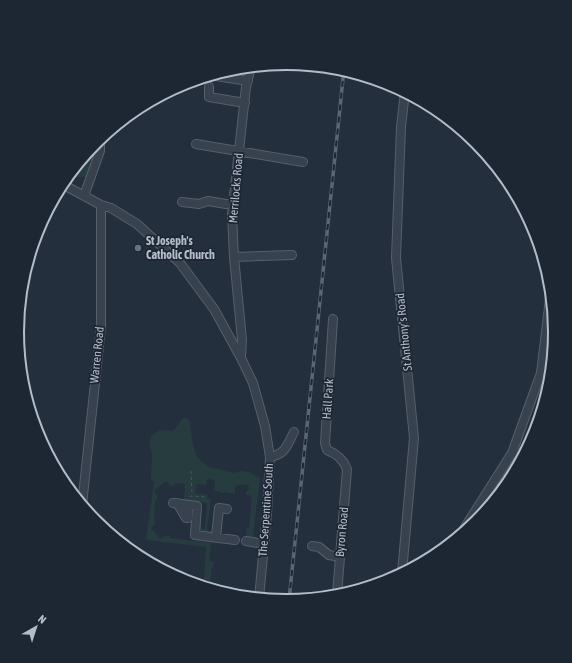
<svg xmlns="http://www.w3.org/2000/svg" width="572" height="663" font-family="'Asap Condensed',sans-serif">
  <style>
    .green { fill: #263c3f }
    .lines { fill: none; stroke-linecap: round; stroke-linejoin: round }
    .minor-casing { stroke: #565f6c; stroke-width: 10 }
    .path { stroke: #44595c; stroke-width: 1; stroke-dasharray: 3 3; stroke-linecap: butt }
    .minor { stroke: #38414e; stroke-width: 8 }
    .rail-casing { stroke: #5a6575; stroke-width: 3.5 }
    .rail { stroke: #1d2633; stroke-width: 2; stroke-dasharray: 6; stroke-linecap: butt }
    .worship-dot { fill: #6b7280; stroke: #1d2633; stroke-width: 1.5 }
    .labels { text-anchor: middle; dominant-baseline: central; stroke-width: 3.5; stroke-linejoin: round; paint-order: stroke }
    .street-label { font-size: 12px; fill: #b4bcc9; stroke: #1d2633 }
    .poi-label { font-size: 12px; font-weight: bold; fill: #b4bcc9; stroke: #1d2633; text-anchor: start }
    .rim { fill: none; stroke: #b4bcc9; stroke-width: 2 }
  </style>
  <rect width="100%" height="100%" fill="#242f3e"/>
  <path class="green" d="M100 138 90 176 65 179 96 141Z
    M183 418H187L190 422 193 446 198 458 209 467 235 473 241 471 249 472 260 478 253 537 246 538 247 527 249 528 252 496 246 495V492L249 490V487L247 484 235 486V494L228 493V492H225L226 493 219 492V491H214L215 480 207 479 206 485 197 484 195 493 208 495 207 499H211L207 529 209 532H213V534L203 533 195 528 205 529 207 503 184 500 185 484 175 483V486H170L166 481 154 491 157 496V500L155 501 154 518 155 519V524L151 528 160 539 165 536H170V538L211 543 209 561 214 562 213 569 211 568V572L212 573 210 578 211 579V581L204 580 206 547 146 540 154 482 151 480 152 454 150 447V439L152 435 160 430 172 431 175 429Z"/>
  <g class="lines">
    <defs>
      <path id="minor" d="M210 75 248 81
        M209 87V97L245 103
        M196 144 303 162
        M62 184 101 205 111 208 137 224 180 263 214 309 241 358 253 383 265 426 270 457 267 514 259 598
        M84 196 100 151V138
        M182 202 199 204 208 201 226 204 233 203
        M234 257 292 255
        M333 319 325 443 327 450C337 454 343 459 347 469L337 595
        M241 357 242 340 234 257 232 214 246 87 251 66
        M541 373 551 374
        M512 453 524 454
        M270 457C286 454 287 445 294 432
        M173 503 197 506 195 535 235 540
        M177 503 186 518H188V505
        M82 505 101 327V205
        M216 537 219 508 227 509
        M246 541 264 544
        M449 544 462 532 512 453 541 373 551 290
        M312 546 319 547 329 555 340 557
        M402 573 414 438 396 258 401 127 405 92"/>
    </defs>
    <use href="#minor" class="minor-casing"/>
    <path class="path" d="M191 471 192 495
      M190 497 191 496 207 497"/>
    <use href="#minor" class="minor"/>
    <defs>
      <path id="rail" d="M289 600 344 69"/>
    </defs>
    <use href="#rail" class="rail-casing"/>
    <use href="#rail" class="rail"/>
  </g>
  <circle class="worship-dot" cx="138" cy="248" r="4"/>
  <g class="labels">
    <g class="street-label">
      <text transform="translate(236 188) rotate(-85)">Merrilocks Road</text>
      <text transform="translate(404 332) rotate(-96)">St Anthony's Road</text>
      <text transform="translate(97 355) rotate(-84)">Warren Road</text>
      <text transform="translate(328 399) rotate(-86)">Hall Park</text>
      <text transform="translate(266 510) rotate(-86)">The Serpentine South</text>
      <text transform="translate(342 532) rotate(-85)">Byron Road</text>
    </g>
    <g class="poi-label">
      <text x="146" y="241">St Joseph's<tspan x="146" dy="14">Catholic Church</tspan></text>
    </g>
  </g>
  <path d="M0 0H572V663H0ZM24 332a262 262 0 1 1 524 0a262 262 0 1 1-524 0Z" fill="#1d2633" fill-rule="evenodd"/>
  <path class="rim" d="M24 332a262 262 0 1 1 524 0a262 262 0 1 1-524 0Z"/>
  <g transform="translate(36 627) rotate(39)" stroke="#1d2633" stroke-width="3" paint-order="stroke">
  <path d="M0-3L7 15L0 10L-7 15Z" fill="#b4bcc9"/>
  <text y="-6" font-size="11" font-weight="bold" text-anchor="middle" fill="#b4bcc9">N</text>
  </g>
</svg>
